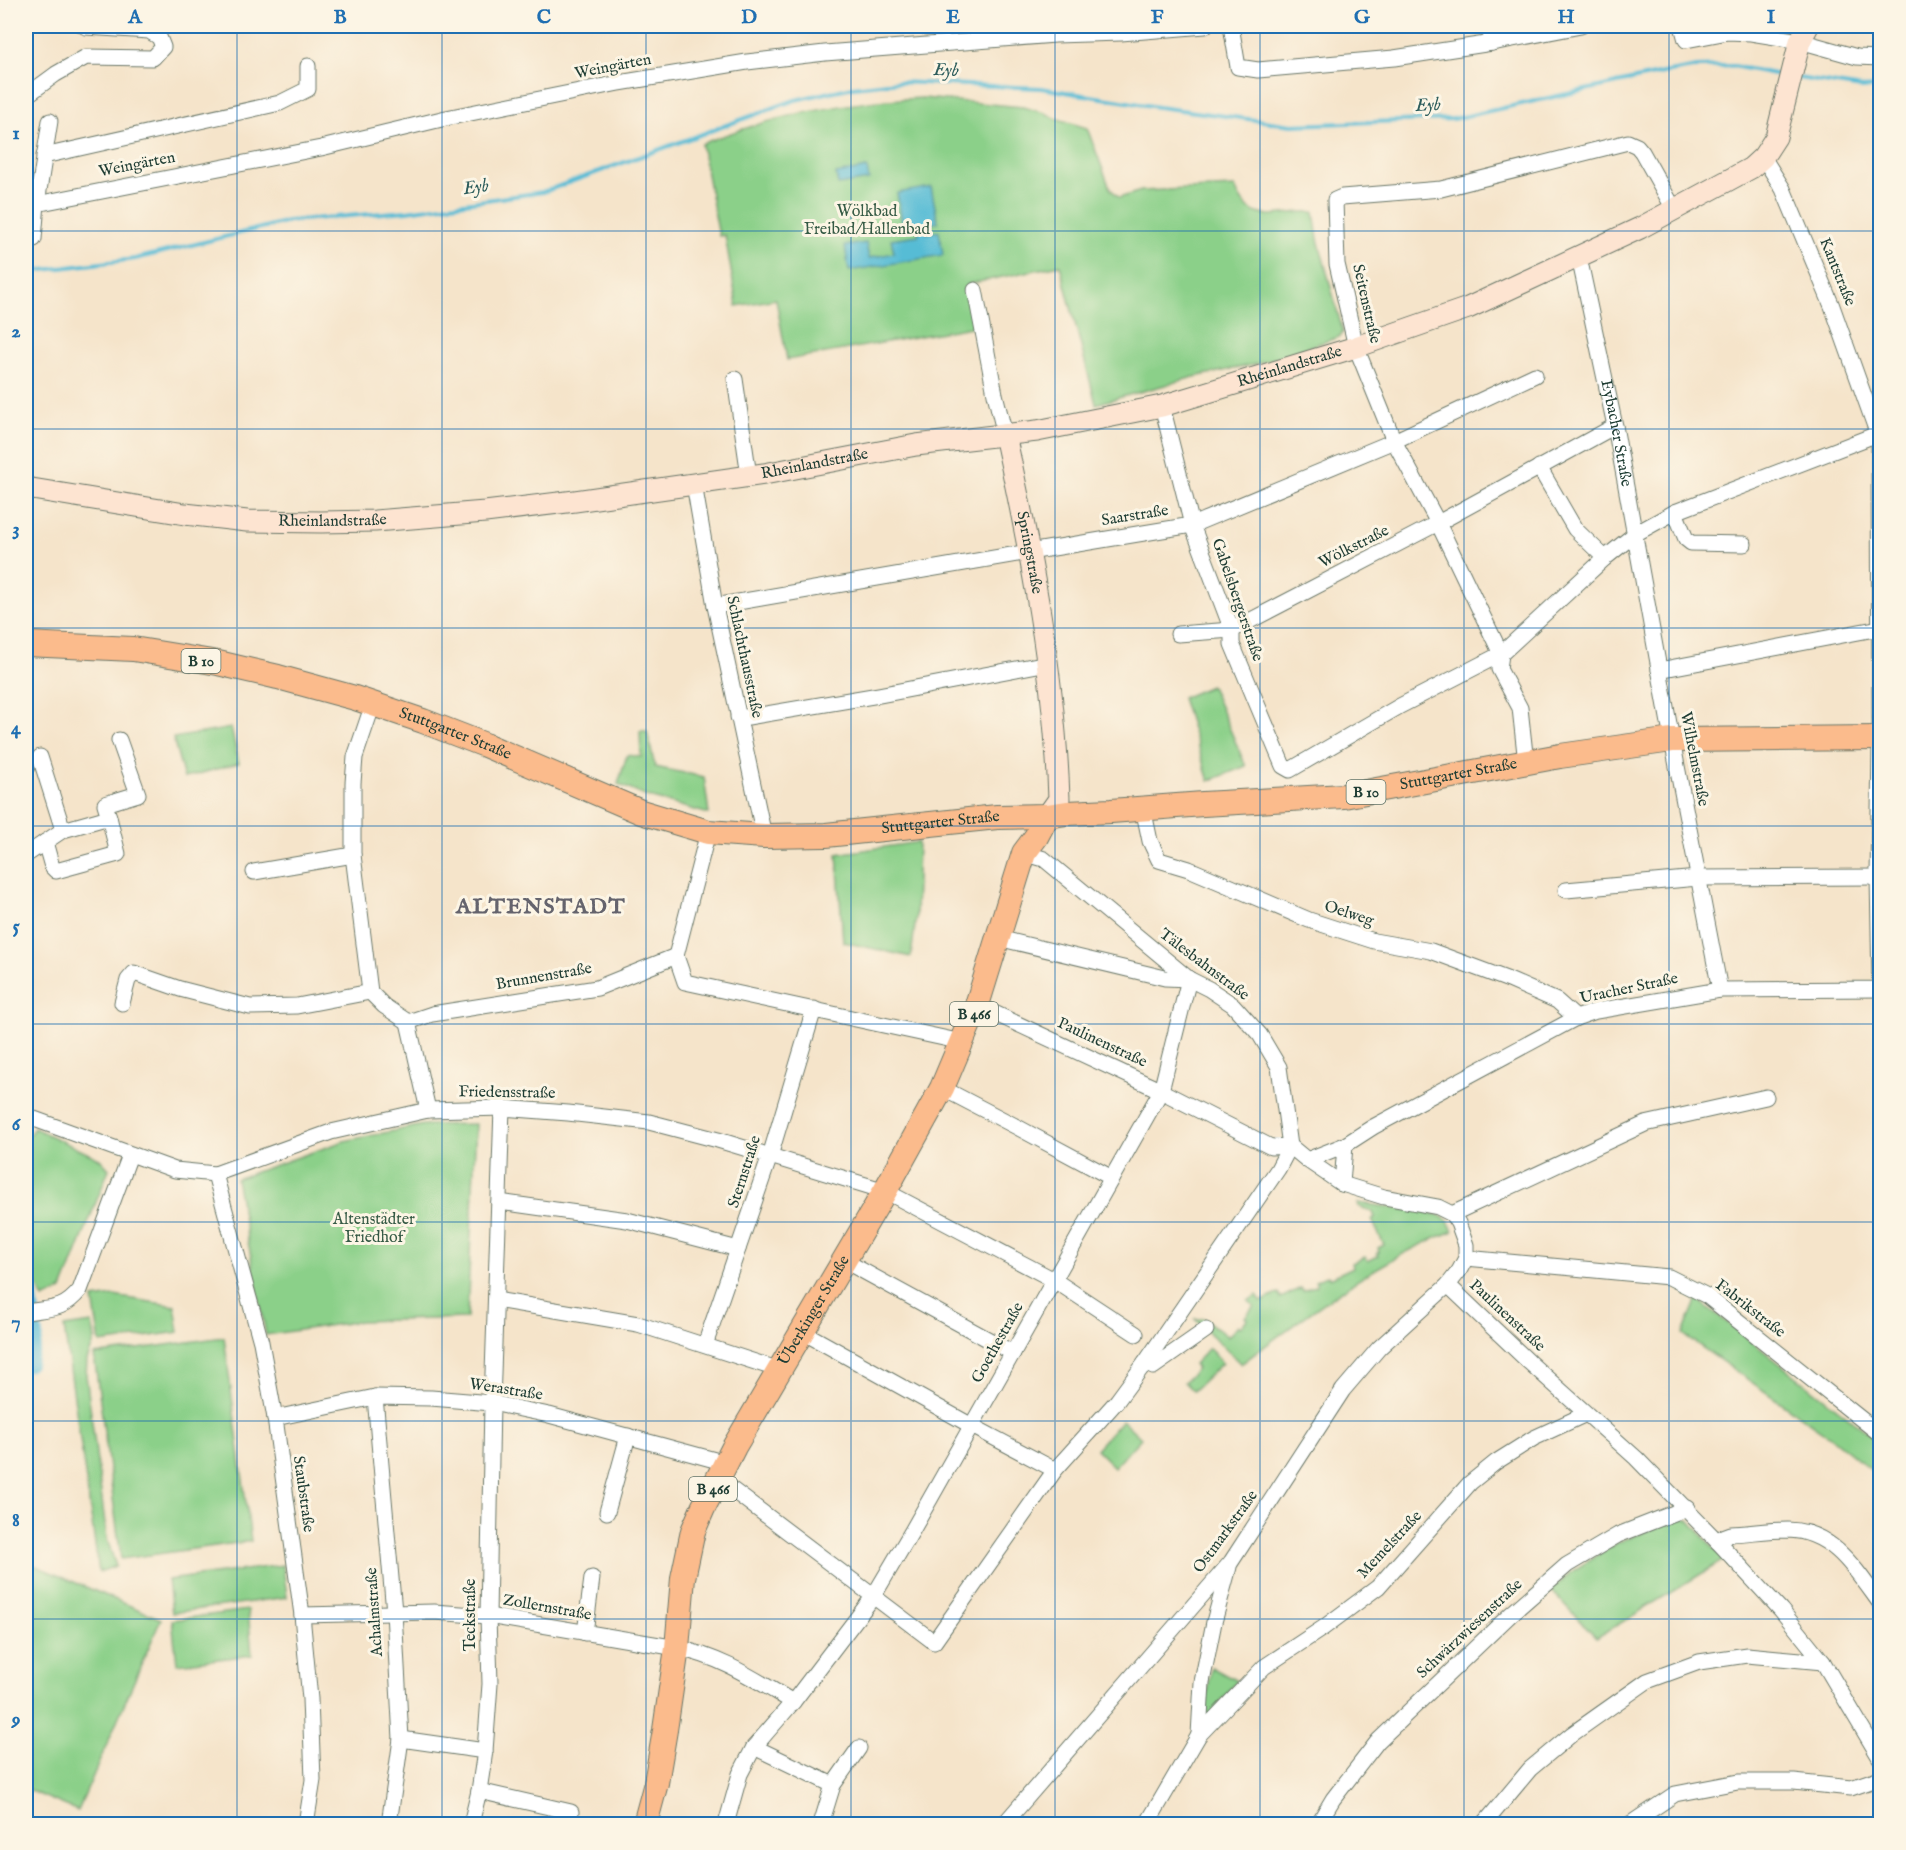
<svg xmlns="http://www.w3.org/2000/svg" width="1906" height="1850" font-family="'IM FELL English',serif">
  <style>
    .green { fill: #8bd089; stroke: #55865e; stroke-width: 1.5 }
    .water { fill: #57bcd5; stroke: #3b7c84; stroke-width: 1.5 }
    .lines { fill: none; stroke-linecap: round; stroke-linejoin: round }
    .stream { stroke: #57bcd5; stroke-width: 4 }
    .river { stroke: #57bcd5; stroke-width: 22 }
    .street-casing { stroke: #6a7768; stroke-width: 17 }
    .secondary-casing { stroke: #6a7768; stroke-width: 23 }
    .primary-casing { stroke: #6a7768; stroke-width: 26 }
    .street { stroke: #fff; stroke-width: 15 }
    .secondary { stroke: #fde4d1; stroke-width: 21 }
    .primary { stroke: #fbbb8c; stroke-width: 24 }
    .grid { fill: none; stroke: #1f6fb2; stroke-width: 1.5; stroke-opacity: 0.55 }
    .labels { text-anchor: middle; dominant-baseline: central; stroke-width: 6; stroke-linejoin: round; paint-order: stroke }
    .shield { fill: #fcf5e5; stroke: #617469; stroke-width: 1.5 }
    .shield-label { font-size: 15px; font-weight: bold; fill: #1f3d34 }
    .street-label { font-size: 16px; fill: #1f3d34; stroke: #fcf5e5 }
    .park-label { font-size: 16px; fill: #355a45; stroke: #fcf5e5 }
    .water-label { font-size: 18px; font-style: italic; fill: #2d5d5c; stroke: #fcf5e5 }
    .district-label { font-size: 22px; font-weight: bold; letter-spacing: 1.5px; fill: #65646d; stroke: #fcf5e5 }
    .neatline { fill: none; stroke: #1f6fb2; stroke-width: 2 }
    .grid-label { font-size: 20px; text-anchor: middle; font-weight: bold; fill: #1f6fb2 }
  </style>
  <rect width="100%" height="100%" fill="#fcf5e5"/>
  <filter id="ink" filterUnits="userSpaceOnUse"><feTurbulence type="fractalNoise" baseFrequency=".0167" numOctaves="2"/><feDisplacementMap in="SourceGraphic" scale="12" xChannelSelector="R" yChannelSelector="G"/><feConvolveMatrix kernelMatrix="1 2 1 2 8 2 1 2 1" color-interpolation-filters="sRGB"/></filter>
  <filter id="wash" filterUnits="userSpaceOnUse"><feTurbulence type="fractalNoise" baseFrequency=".008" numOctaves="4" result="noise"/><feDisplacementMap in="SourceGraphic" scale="24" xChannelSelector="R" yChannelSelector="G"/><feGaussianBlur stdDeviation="1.35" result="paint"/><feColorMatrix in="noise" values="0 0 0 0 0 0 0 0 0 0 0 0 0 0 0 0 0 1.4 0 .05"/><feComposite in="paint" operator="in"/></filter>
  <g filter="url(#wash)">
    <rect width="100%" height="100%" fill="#f5e4ca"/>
    <path class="green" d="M923 98 1023 107 1045 113 1055 118 1087 128 1110 188 1119 198 1141 191 1235 187C1252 231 1280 209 1314 212L1318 239 1343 332 1339 337 1257 364 1194 377 1096 404 1060 265 968 284 977 326 787 360 776 299 737 306 725 235 719 236 701 144C767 117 851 100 923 98Z
      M1211 686 1246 766 1209 781 1182 698Z
      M231 728 239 763 184 778 173 738Z
      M640 731H647L655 767 704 777 709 814 645 796 618 784 627 755 641 757Z
      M918 842 916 917 911 957 843 942 837 854Z
      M476 1124 467 1318 361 1321 266 1335 236 1179 344 1141 423 1125Z
      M34 1128 100 1159 109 1169 62 1290 43 1299 26 1260V1139Z
      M1358 1203 1420 1211 1439 1215 1448 1221 1453 1231C1375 1261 1308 1314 1241 1364L1195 1319H1205L1228 1337 1238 1325 1241 1327 1247 1319 1245 1317 1254 1306 1248 1301 1257 1295 1261 1302 1279 1293 1281 1298 1301 1288 1303 1291 1317 1285 1315 1281 1328 1275 1330 1278 1353 1267 1352 1263 1365 1257 1368 1261 1378 1256 1377 1253 1379 1252 1378 1248 1384 1245 1372 1220 1375 1217 1372 1211 1359 1207Z
      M114 1296 175 1306 179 1332 100 1343 93 1299Z
      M1697 1299 1880 1442V1477L1834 1440 1683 1334Z
      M92 1323 95 1339 87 1360 86 1375 107 1539 116 1566 99 1572 64 1327Z
      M224 1337 251 1541 121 1559 94 1355Z
      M1209 1348 1222 1363 1193 1391 1184 1382 1197 1369 1194 1364Z
      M1122 1420 1141 1438 1114 1467 1096 1449Z
      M1680 1518 1689 1520 1724 1560 1596 1638 1551 1590 1574 1570 1616 1543Z
      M34 1565 161 1619 78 1811 26 1789V1583Z
      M283 1565 287 1597 172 1613 168 1580Z
      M248 1610 252 1655 177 1664 172 1620Z
      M1211 1667 1237 1681 1204 1723Z"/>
    <path class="water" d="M867 168 869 180 838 185 836 174Z
      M931 187 938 222 926 225 927 233 939 231 943 255 849 271 845 246 866 243 869 258 894 253 891 239 919 235 917 226 903 228 897 193Z"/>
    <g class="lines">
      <path class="stream" d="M1798 78 1862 88 1880 87
        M26 272 135 259 289 221 407 211 543 192 795 100 853 87 898 82 1041 88 1158 107 1292 125 1453 119 1663 73 1698 67 1733 66 1785 76"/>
      <path class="river" d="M26 1292 32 1335 26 1361"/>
    </g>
  </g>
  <g filter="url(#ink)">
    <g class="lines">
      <defs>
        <g id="street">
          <path d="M1231 26 1238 67 1258 70 1394 58 1492 43 1581 26"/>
          <path d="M1489 26 1492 43"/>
          <path d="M1682 26 1686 40 1728 32 1751 33 1800 41 1857 57 1880 58"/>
          <path d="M26 96 56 74 86 57 153 58 163 47 159 37 149 31 86 27 84 26"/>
          <path d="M44 156 280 103 308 89V66"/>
          <path d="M1763 157 1783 189 1832 306 1878 435 1879 446 1880 728"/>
          <path d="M26 206 321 148 446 118 619 83 747 62 825 53 1055 35 1121 33 1205 26"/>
          <path d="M34 239 37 203 50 121"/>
          <path id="s1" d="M1579 257 1615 426 1672 740 1720 990"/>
          <path d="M975 290 995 394 1005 435"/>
          <path d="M735 379 749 476"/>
          <path d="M1162 406 1192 525 1232 630V644L1283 766 1290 770 1400 706 1501 654 1605 558 1635 534 1675 512 1880 433"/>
          <path d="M1539 467 1575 529 1605 558"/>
          <path d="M694 484 715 606 764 836"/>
          <path d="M1675 512 1686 539 1691 543 1744 544"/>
          <path d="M715 606 1029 552 1192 525 1394 441 1535 375"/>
          <path d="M1178 634 1232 630 1438 523 1615 426"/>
          <path d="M1659 670 1880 628"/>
          <path d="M373 704 355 757 353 783V855L370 992 384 1006 408 1022"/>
          <path d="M738 717H748L879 695 1048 663"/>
          <path d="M1526 763 1520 708 1499 669 1501 654 1438 523 1394 441 1356 347 1337 264 1335 200 1342 197 1441 189 1628 142 1637 146 1642 152 1674 209"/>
          <path d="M1143 808 1150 841 1159 860 1189 869 1309 920 1374 941 1431 951 1509 980 1557 1001 1576 1018"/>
          <path d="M63 830 109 817 105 804 138 794 119 740"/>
          <path d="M45 842 52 867 56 871 118 854 109 817"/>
          <path d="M26 855 63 830 40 757"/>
          <path d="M254 872 353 855"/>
          <path d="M1566 890 1698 878 1880 877"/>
          <path d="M998 938 1165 978 1189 979"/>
          <path d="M676 956 708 832"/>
          <path d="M122 1003 128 980 134 973 180 989 250 1007 297 1006 370 992"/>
          <path d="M977 1005 1153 1087 1271 1147 1290 1146 1307 1160 1342 1184 1384 1197 1438 1207 1452 1214 1458 1223 1466 1245V1258L1459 1271 1448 1285 1379 1348 1343 1390 1231 1562 1004 1824"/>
          <path d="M942 1088 1017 1127 1112 1178"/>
          <path d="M428 1110 408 1022 432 1014 597 988 676 956 685 982 962 1042"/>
          <path d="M26 1116 175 1170 215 1174 331 1132 428 1110 502 1108 568 1113 649 1122 718 1140 885 1191 1054 1280 1136 1334"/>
          <path d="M1307 1160 1345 1145 1373 1127 1576 1018 1596 1011 1720 990 1880 989 1878 876 1880 746"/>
          <path d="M215 1174 261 1342 275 1418 302 1615 310 1699 313 1780 306 1824"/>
          <path d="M1342 1184 1345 1145"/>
          <path d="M499 1202 627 1220 738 1249"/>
          <path d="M1452 1214 1645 1124 1766 1097"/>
          <path d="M1466 1258 1669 1277 1707 1296 1880 1434"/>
          <path d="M843 1260 1013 1353"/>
          <path d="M1448 1285 1529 1362 1636 1458 1718 1542 1781 1610 1823 1662 1880 1758"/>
          <path d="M496 1300 638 1324 780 1370"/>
          <path d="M26 1312C51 1308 63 1311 80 1290L130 1155"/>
          <path d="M801 1331 972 1426 1055 1470"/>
          <path d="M705 1345 770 1156 814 1009"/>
          <path d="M1145 1363 1153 1367 1206 1330"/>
          <path d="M375 1397 394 1612 401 1739 389 1824"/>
          <path d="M275 1418 375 1397 431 1398 492 1403 549 1415 726 1463"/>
          <path d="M718 1479 934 1642 1055 1470 1117 1401 1145 1363 1278 1169 1290 1146 1279 1067 1260 1035 1233 1005 1209 989 1189 979 1044 859 1024 853"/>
          <path d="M607 1512 628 1436"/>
          <path d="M1718 1542 1723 1537 1731 1534C1750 1533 1769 1530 1788 1530 1833 1531 1856 1570 1880 1603"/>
          <path d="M302 1615 434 1612 488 1616 677 1648C722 1657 754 1679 793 1702"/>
          <path d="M585 1633 592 1578"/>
          <path d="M1199 1735 1202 1682 1214 1622 1229 1567"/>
          <path d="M401 1739 485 1751"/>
          <path d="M754 1747 833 1785"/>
          <path d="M479 1791 571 1812"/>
          <path d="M471 1824 479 1791 485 1751 490 1684 488 1616 492 1403 502 1108"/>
          <path d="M726 1824 740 1774 754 1747 793 1702 873 1597 912 1531 1161 1091 1189 979"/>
          <path d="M821 1824 833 1785 859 1748"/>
          <path d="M1147 1824 1199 1735 1264 1667 1323 1628 1378 1587 1470 1483 1496 1462 1534 1438 1586 1414"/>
          <path d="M1318 1824 1333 1799 1378 1741 1510 1615 1567 1565 1618 1535 1687 1508"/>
          <path d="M1484 1824 1530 1769 1572 1734 1647 1681 1699 1662 1747 1655 1823 1662"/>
          <path d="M1630 1824 1675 1794 1738 1782H1794L1851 1788 1880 1778"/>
        </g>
        <g id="secondary">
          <path id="s2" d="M1005 435C1031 554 1055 676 1059 799L1047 816"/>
          <path id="s3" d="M26 488 185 514 247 521 321 522 375 521 485 512 575 501 764 474 916 445 1037 431 1162 406 1356 347 1468 308 1640 228 1751 168 1763 157 1776 137 1800 41 1808 26"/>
        </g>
        <g id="primary">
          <path id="s4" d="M26 644 133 649 218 663 278 677 355 698 423 721 485 745 641 812 708 832 764 836 826 835 997 817 1047 816 1067 813 1111 811 1203 804 1344 796 1560 756 1672 740 1880 738"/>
          <path id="s5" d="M645 1824 656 1783 665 1730 677 1648 683 1578 693 1531 703 1508 734 1447 885 1191 942 1088 977 1005 1024 853 1036 837 1047 816"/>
        </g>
      </defs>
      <use href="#street" class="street-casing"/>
      <use href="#secondary" class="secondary-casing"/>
      <use href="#primary" class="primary-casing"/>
      <use href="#street" class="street"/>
      <use href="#secondary" class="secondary"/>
      <use href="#primary" class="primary"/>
    </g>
  </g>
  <path class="grid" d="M237 26V1824M442 26V1824M646 26V1824M851 26V1824M1055 26V1824M1260 26V1824M1464 26V1824M1669 26V1824M26 231H1880M26 429H1880M26 628H1880M26 826H1880M26 1024H1880M26 1222H1880M26 1421H1880M26 1619H1880"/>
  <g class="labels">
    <g class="shield">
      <rect x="181.5" y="649" width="39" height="24" rx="4.5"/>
      <rect x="1346.5" y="780" width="39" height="24" rx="4.5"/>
      <rect x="950" y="1002" width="48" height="24" rx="4.5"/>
      <rect x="689" y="1477" width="48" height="24" rx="4.5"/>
    </g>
    <g class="shield-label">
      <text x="201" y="661">B 10</text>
      <text x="1366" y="792">B 10</text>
      <text x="974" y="1014">B 466</text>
      <text x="713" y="1489">B 466</text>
    </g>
    <g class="street-label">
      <text transform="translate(613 67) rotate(-11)">Weingärten</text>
      <text transform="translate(137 165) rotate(-11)">Weingärten</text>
      <text transform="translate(1837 272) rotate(68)">Kantstraße</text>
      <text transform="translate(1366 304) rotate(77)">Seitenstraße</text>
      <text stroke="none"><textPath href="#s3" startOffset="1281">Rheinlandstraße</textPath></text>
      <text stroke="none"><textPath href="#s1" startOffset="180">Eybacher Straße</textPath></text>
      <text stroke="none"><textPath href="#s3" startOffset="795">Rheinlandstraße</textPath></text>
      <text transform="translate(1135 516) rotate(-9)">Saarstraße</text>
      <text stroke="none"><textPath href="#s3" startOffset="309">Rheinlandstraße</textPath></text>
      <text transform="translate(1354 547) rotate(-27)">Wölkstraße</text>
      <text stroke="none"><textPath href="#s2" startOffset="120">Springstraße</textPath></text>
      <text transform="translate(1237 600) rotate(71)">Gabelsbergerstraße</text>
      <text transform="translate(744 657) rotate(78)">Schlachthausstraße</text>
      <text stroke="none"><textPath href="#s4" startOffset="441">Stuttgarter Straße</textPath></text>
      <text transform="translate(1694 759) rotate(79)">Wilhelmstraße</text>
      <text stroke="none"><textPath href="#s4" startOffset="1467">Stuttgarter Straße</textPath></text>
      <text stroke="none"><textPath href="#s4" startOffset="946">Stuttgarter Straße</textPath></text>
      <text transform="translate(1349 914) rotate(18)">Oelweg</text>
      <text transform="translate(1204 965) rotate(37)">Tälesbahnstraße</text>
      <text transform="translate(544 977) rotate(-10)">Brunnenstraße</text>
      <text transform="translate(1629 989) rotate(-12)">Uracher Straße</text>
      <text transform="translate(1102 1043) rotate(25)">Paulinenstraße</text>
      <text transform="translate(507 1093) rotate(1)">Friedensstraße</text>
      <text transform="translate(745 1172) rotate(-72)">Sternstraße</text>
      <text transform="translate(1750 1309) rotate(38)">Fabrikstraße</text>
      <text stroke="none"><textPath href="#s5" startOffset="549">Überkinger Straße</textPath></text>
      <text transform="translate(1507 1316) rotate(43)">Paulinenstraße</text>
      <text transform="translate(998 1343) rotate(-61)">Goethestraße</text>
      <text transform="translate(506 1390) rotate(9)">Werastraße</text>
      <text transform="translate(303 1494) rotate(82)">Staubstraße</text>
      <text transform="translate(1226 1532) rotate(-54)">Ostmarkstraße</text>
      <text transform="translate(1390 1545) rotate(-47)">Memelstraße</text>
      <text transform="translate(547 1608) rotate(10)">Zollernstraße</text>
      <text transform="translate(375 1612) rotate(-94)">Achalmstraße</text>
      <text transform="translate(471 1615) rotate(-90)">Teckstraße</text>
      <text transform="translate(1470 1629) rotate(-43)">Schwärzwiesenstraße</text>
    </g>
    <g class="park-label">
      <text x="867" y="212">Wölkbad<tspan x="867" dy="18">Freibad/Hallenbad</tspan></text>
      <text x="374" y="1220">Altenstädter<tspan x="374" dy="18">Friedhof</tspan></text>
    </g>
    <g class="water-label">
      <text transform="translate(946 71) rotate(2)">Eyb</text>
      <text transform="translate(1428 106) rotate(-2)">Eyb</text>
      <text transform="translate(476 188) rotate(-8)">Eyb</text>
    </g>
    <g class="district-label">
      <text x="541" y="907">ALTENSTADT</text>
    </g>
  </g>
  <rect width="1906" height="1850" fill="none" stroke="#fcf5e5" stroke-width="66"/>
  <rect x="33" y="33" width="1840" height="1784" class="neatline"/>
  <g class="grid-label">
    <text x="135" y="23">A</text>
    <text x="340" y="23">B</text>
    <text x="544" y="23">C</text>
    <text x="749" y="23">D</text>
    <text x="953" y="23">E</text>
    <text x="1157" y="23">F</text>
    <text x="1362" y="23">G</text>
    <text x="1566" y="23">H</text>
    <text x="1771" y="23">I</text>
    <text x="16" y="139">1</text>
    <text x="16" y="337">2</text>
    <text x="16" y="535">3</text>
    <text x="16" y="734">4</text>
    <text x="16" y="932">5</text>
    <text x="16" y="1130">6</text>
    <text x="16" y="1328">7</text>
    <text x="16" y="1526">8</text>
    <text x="16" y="1725">9</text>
  </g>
</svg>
